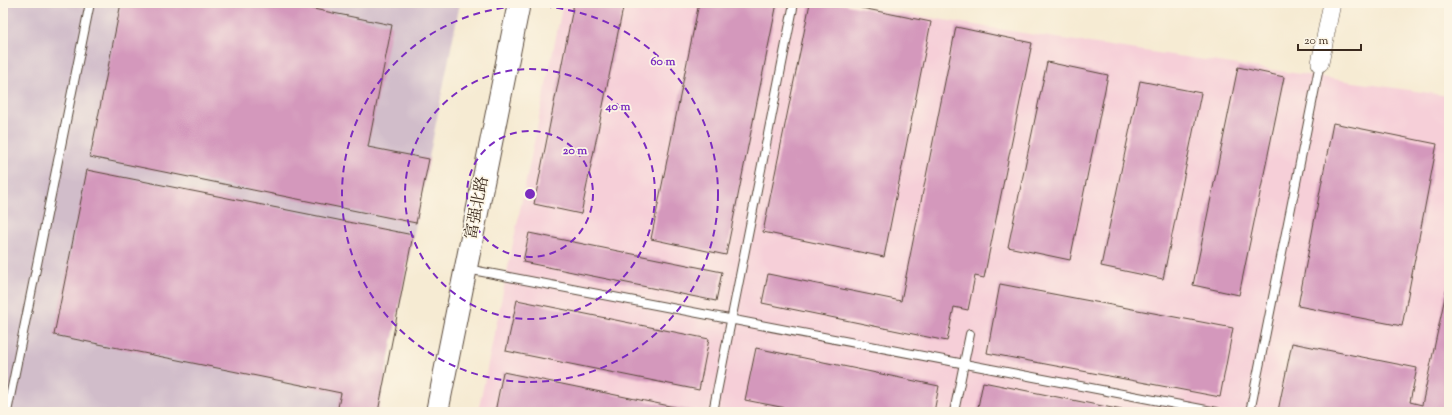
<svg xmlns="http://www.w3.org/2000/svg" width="1452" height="415" font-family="'Sorts Mill Goudy','Noto Serif SC',serif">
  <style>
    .built { fill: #f6cfd8 }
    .industrial { fill: #d1bdca }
    .building { fill: #d498bc }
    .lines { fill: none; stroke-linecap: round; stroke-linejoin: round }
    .lane-casing { stroke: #574739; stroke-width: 10 }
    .street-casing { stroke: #574739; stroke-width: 18 }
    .secondary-casing { stroke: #574739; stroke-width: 24 }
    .lane { stroke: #fff; stroke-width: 8 }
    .street { stroke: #fff; stroke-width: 17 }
    .secondary { stroke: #fff; stroke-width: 22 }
    .ring { fill: none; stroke: #7b2cbf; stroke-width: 2; stroke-dasharray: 7 5 }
    .labels { text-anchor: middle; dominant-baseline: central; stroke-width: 3.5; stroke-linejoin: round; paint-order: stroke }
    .street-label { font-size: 16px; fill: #3b2a1e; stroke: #fcf5e5 }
    .centre { fill: #7b2cbf; stroke: #fcf5e5; stroke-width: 2 }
    .ring-label { font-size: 12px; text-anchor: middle; font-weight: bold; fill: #7b2cbf; stroke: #fcf5e5; stroke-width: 3.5; stroke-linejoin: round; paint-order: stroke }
  </style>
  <rect width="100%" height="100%" fill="#fcf5e5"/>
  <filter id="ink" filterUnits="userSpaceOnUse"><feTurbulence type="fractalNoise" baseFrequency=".025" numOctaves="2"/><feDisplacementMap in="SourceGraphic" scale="8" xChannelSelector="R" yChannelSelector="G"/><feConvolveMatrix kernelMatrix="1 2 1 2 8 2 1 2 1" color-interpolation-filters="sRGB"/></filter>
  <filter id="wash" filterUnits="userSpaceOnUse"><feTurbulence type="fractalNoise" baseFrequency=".012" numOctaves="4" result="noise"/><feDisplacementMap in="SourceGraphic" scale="16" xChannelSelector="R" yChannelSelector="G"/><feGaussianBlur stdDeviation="0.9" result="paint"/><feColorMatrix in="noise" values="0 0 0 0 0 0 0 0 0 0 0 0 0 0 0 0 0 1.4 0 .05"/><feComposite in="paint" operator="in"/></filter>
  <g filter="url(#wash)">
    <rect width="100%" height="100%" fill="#f6ebd3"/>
    <path class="built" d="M563 3H840L1029 34 1449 96V412H478Z"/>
    <path class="industrial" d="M3 3H460L378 412H3Z"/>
    <g id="blocks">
      <path class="building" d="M121 3H284L392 25 368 147 429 159 416 223 90 157Z
        M574 3H624L581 214 534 204Z
        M699 3H777L726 255 651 239Z
        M810 3H837L931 22 884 257 763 232Z
        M956 27 1032 43 984 278 975 276 968 310 954 307 947 341 762 303 768 274 901 301Z
        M1047 62 1108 75 1070 260 1008 247Z
        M1238 67 1284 77 1239 295 1193 285Z
        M1140 81 1201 93 1163 279 1101 266Z
        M1333 123 1437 144 1402 326 1298 306Z
        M87 170 413 235 378 412H337L341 393 54 335Z
        M529 233 722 272 716 301 523 262Z
        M1449 278V412L1278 411 1292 343 1417 368 1410 402 1422 405Z
        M1000 284 1233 328 1220 397 987 353Z
        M517 300 709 339 699 390 506 351Z
        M756 348 939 386 934 412H806L745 400Z
        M503 372 694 411 693 412H495Z
        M983 382 1127 411 1126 412H977Z"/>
    </g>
  </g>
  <g filter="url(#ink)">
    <use href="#blocks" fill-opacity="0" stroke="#574739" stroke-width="1"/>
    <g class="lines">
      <defs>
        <path id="lane" d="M467 269 1217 412
          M7 412 90 3
          M713 412 794 3
          M954 412 970 334
          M1250 412 1320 63"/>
        <path id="street" d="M1320 63 1332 3"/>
        <path id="secondary" d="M437 412 519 3"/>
      </defs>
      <use href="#lane" class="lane-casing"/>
      <use href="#street" class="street-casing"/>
      <use href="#secondary" class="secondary-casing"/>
      <use href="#lane" class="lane"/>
      <use href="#street" class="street"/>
      <use href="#secondary" class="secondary"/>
    </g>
  </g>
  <g class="ring">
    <circle cx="530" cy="194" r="63"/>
    <circle cx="530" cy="194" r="125"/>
    <circle cx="530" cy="194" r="188"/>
  </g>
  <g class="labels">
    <g class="street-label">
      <text transform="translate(478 208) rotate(-79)">富强北路</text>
    </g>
  </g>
  <circle cx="530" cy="194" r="6" class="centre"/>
  <g class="ring-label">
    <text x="663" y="65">60 m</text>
    <text x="618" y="110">40 m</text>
    <text x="575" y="154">20 m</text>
  </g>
  <rect width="1452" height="415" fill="none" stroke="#fcf5e5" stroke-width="16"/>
  <path d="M1298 44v6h63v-6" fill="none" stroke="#3b2a1e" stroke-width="2"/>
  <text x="1304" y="44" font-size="12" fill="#3b2a1e" stroke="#fcf5e5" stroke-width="3" paint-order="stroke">20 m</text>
</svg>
